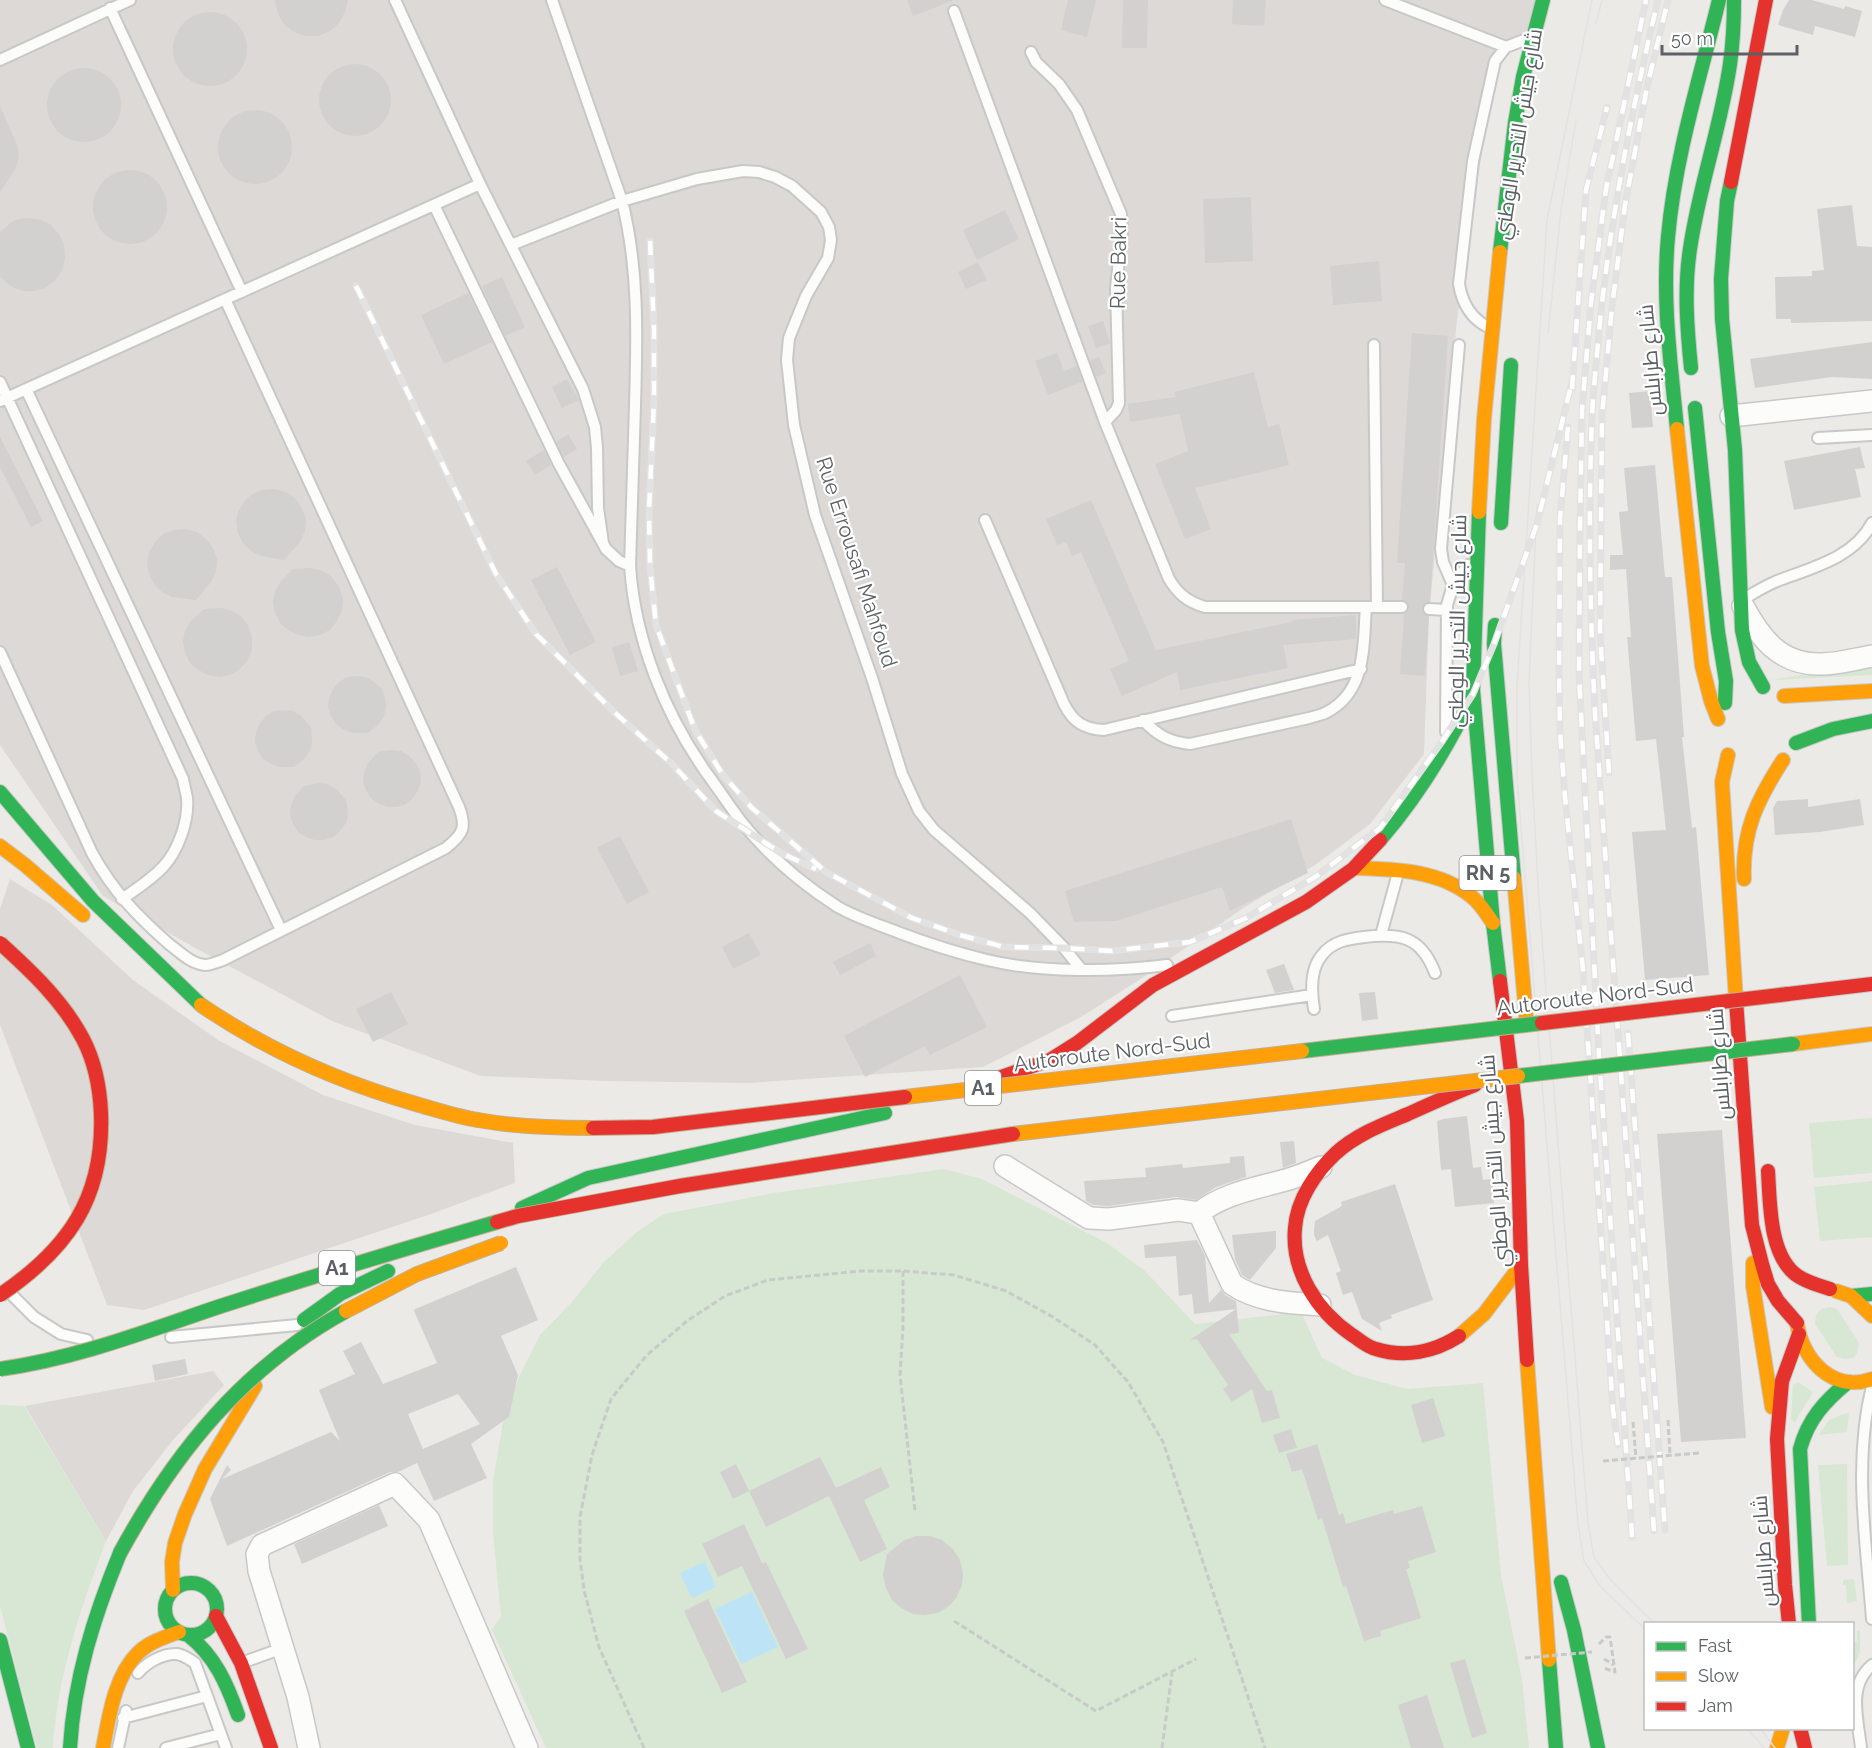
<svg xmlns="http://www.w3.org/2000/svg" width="1872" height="1748" font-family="Raleway,Cairo,sans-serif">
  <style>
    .industrial { fill: #dcd9d7 }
    .green { fill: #d7e7d3 }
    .water { fill: #bce4f6 }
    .building { fill: #d2d1d0; fill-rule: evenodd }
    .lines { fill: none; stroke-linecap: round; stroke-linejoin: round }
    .lane-casing { stroke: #c8c8c8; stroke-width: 14 }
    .street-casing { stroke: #c8c8c8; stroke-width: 24 }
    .fast-casing { stroke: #c8c9c8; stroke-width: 16 }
    .slow-casing { stroke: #c8c9c8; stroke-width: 16 }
    .jam-casing { stroke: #c8c9c8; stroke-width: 16 }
    .path { stroke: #c7cbc8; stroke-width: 3; stroke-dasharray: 6 3; stroke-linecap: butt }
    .lane { stroke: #fcfcfb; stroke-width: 10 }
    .street { stroke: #fcfcfb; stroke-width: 21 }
    .fast { stroke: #30b455; stroke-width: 14 }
    .slow { stroke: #ff9f0a; stroke-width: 14 }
    .jam { stroke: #e5322d; stroke-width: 14 }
    .tram { stroke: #e3e2e2; stroke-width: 1.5 }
    .rail-casing { stroke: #e3e2e2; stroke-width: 7 }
    .rail { stroke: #fff; stroke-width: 4.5; stroke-dasharray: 14; stroke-linecap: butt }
    .fast-bridge-casing { stroke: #c3af95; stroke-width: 16; stroke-linecap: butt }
    .slow-bridge-casing { stroke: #c3af95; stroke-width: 16; stroke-linecap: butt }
    .jam-bridge-casing { stroke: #c3af95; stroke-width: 16; stroke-linecap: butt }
    .path-bridge { stroke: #c7cbc8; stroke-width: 3; stroke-dasharray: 6 3; stroke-linecap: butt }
    .fast-bridge { stroke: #30b455; stroke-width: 14 }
    .slow-bridge { stroke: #ff9f0a; stroke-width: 14 }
    .jam-bridge { stroke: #e5322d; stroke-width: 14 }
    .labels { text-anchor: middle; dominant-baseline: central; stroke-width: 4.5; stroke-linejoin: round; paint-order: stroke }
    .shield { fill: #fff; stroke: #8d9093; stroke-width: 1.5 }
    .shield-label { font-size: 20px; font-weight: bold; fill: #5c6165 }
    .street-label { font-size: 21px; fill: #5c6165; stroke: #fff }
  </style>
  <rect width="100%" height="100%" fill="#eceae7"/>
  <path class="industrial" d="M0 0H1543L1538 21 1496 57 1457 320 1429 615 1424 754 1370 824 1315 865 1245 907 1139 980 1081 1017 983 1067 749 1083 607 1081 481 1076 332 1021 199 950 103 896 0 745Z
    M10 879 52 905 133 980 218 1040 323 1095 415 1125 513 1143 515 1183 431 1214 144 1310 107 1305 0 1025V909Z
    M213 1371 224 1385 173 1440 133 1491 106 1541 25 1406Z"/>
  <path class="green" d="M1872 663V675L1771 680Z
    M1872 1118V1173L1814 1178 1809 1123Z
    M944 1169 982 1179 1107 1243 1145 1271 1195 1324 1301 1312 1322 1358 1355 1375 1407 1389 1483 1383 1501 1575 1522 1679 1529 1748H546L492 1630 501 1616 493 1532V1480L503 1422 519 1377 540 1335 572 1302 603 1263 638 1231 664 1214 774 1193Z
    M1872 1181V1237L1820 1241 1814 1187Z
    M1830 1307 1837 1309 1859 1343 1858 1351 1854 1358 1845 1359 1837 1357 1815 1324 1816 1315 1821 1309Z
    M1798 1382 1813 1392 1795 1422 1791 1420 1793 1385Z
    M0 1405 24 1406 106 1541C81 1608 57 1676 53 1748H37L0 1606Z
    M1849 1412 1847 1432 1819 1435 1829 1420Z
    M1847 1464 1848 1565 1827 1566 1818 1465Z
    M1854 1579 1857 1601 1847 1603 1846 1585H1843V1580Z
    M1857 1631H1860V1653L1853 1667V1642L1857 1641Z"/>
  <path class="water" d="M705 1562 716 1587 692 1598 680 1573Z
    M752 1592 778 1647 741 1664 715 1609Z"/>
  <path class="building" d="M275 0H348L345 12 339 23 330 31 318 36H306L294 32 284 24 278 14Z
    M907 0H952V1L913 16Z
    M1068 0H1096L1087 37 1061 30Z
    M1123 0H1148L1147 48H1122Z
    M1233 0H1266L1264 26 1232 24Z
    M1789 0H1812L1844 9 1845 6 1862 11 1855 37 1815 26 1813 35 1778 25 1783 10Z
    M173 49a37 37 0 1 1 74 0a37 37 0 1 1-74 0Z
    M319 100a36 36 0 1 1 72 0a36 36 0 1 1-72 0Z
    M47 105a37 37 0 1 1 74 0a37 37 0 1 1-74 0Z
    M0 106 17 145 19 157 15 170 0 192Z
    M218 147a37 37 0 1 1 74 0a37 37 0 1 1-74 0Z
    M93 207a37 37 0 1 1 74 0a37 37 0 1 1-74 0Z
    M1251 197 1253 261 1205 263 1203 199Z
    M1852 205 1857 246 1872 247V321L1791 323V319H1776L1775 277 1812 276V271L1824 270 1817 209Z
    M1005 210 1019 239 977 260 963 230Z
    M25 218 38 219 50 224 59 234 64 245 65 258 62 270 55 281 45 288 34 291H23L12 287 0 277V232L13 221Z
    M1379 261 1382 301 1333 305 1330 266Z
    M978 262 987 280 966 289 958 272Z
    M502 277 525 327 505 336 482 286Z
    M468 293 492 342 444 364 421 315Z
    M1103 321 1110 343 1096 348 1088 326Z
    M1412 333 1448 336 1430 602 1425 603 1422 608 1423 613 1429 616 1425 676 1400 674 1404 614 1408 611 1409 608 1408 603 1402 600 1405 563H1397Z
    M1872 342V379L1832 377 1755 388 1750 359Z
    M1057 353 1064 371 1077 366 1082 382 1048 395 1035 361Z
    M1099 357 1106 373 1096 377 1090 361Z
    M1254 372 1268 427 1279 424 1289 465 1195 488 1211 529 1185 539 1155 464 1188 451 1180 414 1130 422 1128 404 1176 397 1174 392Z
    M567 379 579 400 562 408 552 387Z
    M1650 391 1653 427 1632 428 1629 393Z
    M568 434 577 449 564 457 556 442Z
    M0 437 43 521 31 527 0 467Z
    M1860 447 1865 468 1855 469 1861 497 1794 510 1784 461Z
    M544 450 551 465 535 475 526 461Z
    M1655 465 1665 577H1672L1684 737H1682L1692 828 1696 827 1709 975 1645 980 1632 832 1666 830 1656 739 1636 741 1627 637H1631L1626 569 1610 570V555H1623L1619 512 1628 511 1624 468Z
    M274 489 286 492 295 498 302 508 306 519 305 531 300 542 284 560 261 556 251 551 243 543 238 533 236 522 238 512 244 502 252 494 262 490Z
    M1091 500 1156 650 1292 622V620L1356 615V639L1283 645 1288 668 1180 690 1177 672 1122 696 1110 669 1129 661 1081 552 1072 556 1066 542 1057 545 1046 519Z
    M185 529 197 532 206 539 213 548 217 559 216 571 211 582 196 600 172 597 162 592 154 584 149 574 147 563 149 552 155 542 163 534 173 530Z
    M557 567 596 642 570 655 531 580Z
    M311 568 322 571 332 577 339 587 343 598 342 610 337 621 330 630 320 635 309 637 298 635 288 630 280 623 275 613 273 602 275 591 281 581 293 569Z
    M221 608 233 611 242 617 249 627 252 638V650L247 661 239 670 230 675 219 677 208 675 198 670 190 663 185 653 183 642 185 630 191 621 204 609Z
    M629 642 638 671 620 676 612 647Z
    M357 676 366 677 374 682 381 688 385 697 386 706 384 716 379 724 368 733H353L344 730 336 724 331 716 328 707 329 698 333 689 339 682 347 677Z
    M283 710 293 711 301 716 311 727 312 741 310 750 305 758 294 767H280L271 764 263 759 258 751 255 742 256 732 260 723 266 716 274 711Z
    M392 750 401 751 409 756 416 763 420 771 421 781 418 790 413 798 406 804 397 807H388L379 804 371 798 366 790 363 782 364 772 368 763 378 752Z
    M319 783 328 784 336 789 346 800 348 814 346 823 340 831 333 837 324 840H315L306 837 298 832 293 824 290 815 291 805 295 796 304 786Z
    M1808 799V807L1860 799 1864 825 1820 832 1775 835 1773 808 1777 801Z
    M1291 819 1308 873 1230 911 1222 887 1116 921 1074 922 1065 891Z
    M620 836 649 892 627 904 597 848Z
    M749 933 761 955 733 969 722 947Z
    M870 943 876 956 840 975 833 962Z
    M1284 964 1294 990 1275 993 1266 970Z
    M960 975 987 1027 930 1055 925 1046 865 1077 844 1036Z
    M391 992 408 1024 373 1042 356 1009Z
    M1375 992 1378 1019 1362 1021 1359 993Z
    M1467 1116 1473 1168 1481 1167 1483 1180 1492 1179 1494 1203 1455 1207 1451 1169 1441 1170 1437 1121 1443 1119Z
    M1722 1130 1746 1438 1681 1442 1657 1134Z
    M1294 1141 1296 1163 1283 1168 1280 1142Z
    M1244 1156 1246 1177 1216 1187 1196 1200 1176 1197 1108 1206 1093 1205 1086 1201 1084 1181 1146 1177 1145 1168 1182 1164 1183 1168 1230 1163V1157Z
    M1395 1184 1433 1300 1391 1315 1392 1318 1379 1323 1382 1331 1362 1319 1352 1292 1343 1295 1336 1273 1341 1271 1328 1235 1317 1241 1314 1235V1229L1315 1221 1342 1206 1341 1202Z
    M1276 1231V1248L1250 1280 1242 1275 1235 1259 1232 1235Z
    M1197 1240 1205 1256 1209 1303 1221 1290 1225 1295 1236 1301 1239 1333 1229 1334 1267 1391 1272 1390 1280 1418 1262 1423 1252 1389 1232 1402 1223 1389 1228 1385 1197 1339 1190 1340 1236 1309 1194 1314 1192 1294 1179 1296 1176 1256 1145 1258 1144 1245Z
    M516 1267 538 1320 501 1336 518 1375 509 1417 471 1444 487 1478 434 1501 417 1463 398 1472H390L227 1546 210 1499 227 1465 231 1470 222 1479 331 1432 340 1441 319 1390 355 1374 343 1351 361 1342 383 1384 437 1363 414 1311 415 1309ZM458 1394 480 1424 423 1449 408 1414Z
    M185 1359 188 1374 155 1381 152 1365Z
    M1433 1398 1445 1436 1422 1443 1411 1405Z
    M1291 1429 1297 1448 1279 1453 1273 1435Z
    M1317 1444 1339 1515 1343 1513 1346 1524 1393 1510 1394 1514 1422 1506 1436 1552 1408 1561 1410 1568 1406 1569 1421 1618 1380 1631 1381 1636 1364 1641 1346 1586 1343 1587 1322 1518 1318 1520 1302 1469 1292 1472 1286 1454Z
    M820 1457 836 1488 881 1467 890 1487 864 1500 887 1549 860 1562 829 1496 766 1527 749 1491Z
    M736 1464 749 1491 733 1499 720 1472Z
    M379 1505 388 1526 302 1564 294 1544Z
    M744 1524 762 1563 766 1562 808 1649 786 1659 742 1566 718 1577 702 1544Z
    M916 1536H930L942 1540 953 1549 960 1560 963 1573 962 1585 957 1597 949 1606 938 1613 925 1615 913 1614 901 1608 892 1600 886 1588 883 1575 887 1554 903 1541Z
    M708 1599 747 1682 722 1693 684 1611Z
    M1465 1659 1487 1733 1472 1738 1450 1663Z
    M1427 1695 1444 1748H1411L1398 1705Z"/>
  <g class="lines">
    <defs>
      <path id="lane" d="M395 0 480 184 583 389 595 427 597 448 598 508 603 543
        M552 0 622 201C639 268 637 337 635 405 633 459 632 512 630 566 635 640 665 715 708 775 719 790 729 805 740 820 766 853 802 884 838 907 857 918 880 925 900 933 929 944 957 953 987 960 1040 973 1113 972 1167 965
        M1385 0 1506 47
        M110 8 242 292
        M954 11 1105 422 1169 579C1178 594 1188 602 1205 607H1402
        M1031 52 1036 62 1059 84 1077 110 1121 214 1122 232 1116 288 1119 403 1116 410 1105 422
        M0 60 130 0
        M434 205 559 464 606 549 619 561 630 566
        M511 245 622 201 697 179 743 171 759 172 775 177 792 186 821 212 829 227 831 240 828 258 806 296 789 338 787 360 794 425 815 515 872 678 902 774 919 811 934 830 1030 913 1064 948 1081 969
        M1488 327C1470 318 1462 302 1459 284L1473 161 1495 61 1506 47 1527 39
        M1374 345 1377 607
        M0 382 183 779C184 785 186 792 187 798 189 821 178 851 163 867 151 880 136 889 122 899
        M26 389 281 930
        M0 401 480 184
        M1818 438 1872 435
        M985 520 1064 704C1073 722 1084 729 1104 730L1361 669
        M1453 585 1443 562 1441 549 1459 345
        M1743 599C1754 593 1765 586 1777 581 1811 568 1854 558 1872 523
        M1429 609 1446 610
        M0 652 92 853C113 891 137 916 169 944 180 952 191 964 205 965 211 965 217 962 223 960L446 848C463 834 467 828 459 807L225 299
        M1143 720C1157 735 1169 742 1190 744L1309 718C1315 716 1322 715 1327 712 1367 691 1363 645 1366 607
        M1446 732 1447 605 1453 585 1468 565
        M1381 935 1398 873
        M1314 1009C1311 991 1310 969 1322 955 1333 941 1348 939 1364 937 1400 933 1421 936 1435 973
        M1172 1016 1312 995
        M10 1293 34 1317 61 1334 87 1340
        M171 1337 297 1325
        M1872 1386C1853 1463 1866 1541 1872 1619
        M241 1663 283 1648
        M138 1673C146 1663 163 1653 177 1654 184 1655 189 1659 195 1663L226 1748
        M123 1718 207 1696
        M118 1748 126 1711
        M166 1748 221 1734
        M1861 1748C1858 1719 1847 1686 1872 1665"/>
      <path id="street" d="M1731 416 1872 401
        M1743 606C1760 638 1780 665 1821 664 1838 664 1855 659 1872 656
        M1005 1166 1089 1218 1109 1219 1178 1210 1199 1213C1223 1194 1253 1189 1282 1181 1295 1178 1308 1172 1321 1167
        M1199 1213 1232 1284C1258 1302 1290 1303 1320 1305
        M309 1748 298 1697 259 1571 257 1554 262 1545 395 1484 429 1520 527 1748"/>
      <path id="fast" d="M1731 182 1727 201 1721 279 1722 319 1735 450 1742 630 1749 662 1763 687
        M1500 252 1515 123 1523 77 1543 0
        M1691 368C1687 328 1684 288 1690 249 1699 186 1721 127 1730 64 1733 43 1734 22 1734 0
        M1695 408 1718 632 1726 681 1725 703
        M1677 429C1671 365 1662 302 1668 237 1675 157 1700 78 1719 0
        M1479 512 1473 690 1493 923 1500 981
        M1501 523 1511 365
        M1495 625 1494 644 1514 878
        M1796 743 1833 729 1872 721
        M0 792 93 901 201 1005
        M1380 840C1419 795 1448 747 1473 694
        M522 1208 588 1178 885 1113
        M1851 1296 1872 1294
        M304 1320 340 1294 388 1271
        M1561 1582 1574 1630 1598 1748
        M165 1609a26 26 0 1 1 52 0a26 26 0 1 1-52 0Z
        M1809 1624 1800 1449C1808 1419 1825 1401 1848 1382
        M188 1635C215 1656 227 1684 238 1715
        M0 1640 28 1748
        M1549 1660 1556 1748
        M70 1748C74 1679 94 1616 120 1553"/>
      <path id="slow" d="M1677 429 1702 666 1711 701 1718 719
        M1479 512 1484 419 1500 252
        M1784 696 1872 691
        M1728 755 1722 782 1736 1000
        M0 846 25 865 83 915
        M1355 868C1395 869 1440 870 1472 897 1481 904 1486 914 1493 923
        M1514 878 1526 1016
        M1744 879C1742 831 1757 800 1783 760
        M1793 1044 1872 1034
        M1753 1263V1286L1772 1407
        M1836 1291 1851 1296 1872 1316
        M1797 1323C1802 1360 1833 1393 1872 1379
        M1459 1336 1484 1314 1521 1265
        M1527 1360 1549 1660
        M173 1590 172 1562 175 1543 185 1514 205 1469 255 1386
        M103 1748C109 1717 114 1677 138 1653 149 1642 165 1637 179 1632
        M1777 1748 1783 1728"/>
      <path id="jam" d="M1731 182 1766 0
        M1500 981 1517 1121 1521 1265 1527 1360
        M1788 994 1872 984
        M1736 1000 1752 1225 1762 1264 1768 1284 1778 1301 1797 1323
        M998 1078 1050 1060 1077 1043 1153 985 1306 902 1353 869 1380 840
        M1768 1171C1770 1202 1769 1253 1795 1274 1805 1282 1818 1285 1830 1289
        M1459 1336C1434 1352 1405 1358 1376 1349 1367 1347 1360 1340 1352 1335 1317 1311 1291 1271 1295 1228 1297 1199 1316 1172 1336 1153 1357 1134 1382 1125 1408 1114 1430 1104 1452 1094 1475 1085
        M216 1616 241 1663 271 1748
        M1789 1624 1785 1585 1777 1439 1782 1381 1799 1334
        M1800 1728 1805 1748"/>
    </defs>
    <use href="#lane" class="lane-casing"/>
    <use href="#street" class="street-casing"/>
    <use href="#fast" class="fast-casing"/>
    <use href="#slow" class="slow-casing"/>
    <use href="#jam" class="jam-casing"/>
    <path class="path" d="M903 1271V1328L900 1375 915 1511
      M1668 1420 1670 1455
      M1633 1422 1636 1458
      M1675 1455 1700 1453
      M954 1621 1096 1711 1196 1659
      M1599 1644 1606 1637H1610L1615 1672 1604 1668
      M1604 1659 1614 1665
      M644 1748 599 1647 584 1590 580 1559V1517L592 1455 611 1399 646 1356 687 1321 725 1296 768 1280 860 1271H903L954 1275 1006 1291 1053 1317 1095 1345 1128 1382 1163 1442 1265 1748
      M1162 1748 1172 1673"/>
    <use href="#lane" class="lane"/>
    <use href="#street" class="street"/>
    <use href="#fast" class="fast"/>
    <use href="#slow" class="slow"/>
    <use href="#jam" class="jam"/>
    <path class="tram" d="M1592 0 1547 220 1517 686V778L1578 1524 1584 1561 1600 1586 1646 1630
      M1596 23 1602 0
      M1548 334 1561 210 1576 120
      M1537 504 1529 682 1532 775 1539 901 1588 1523 1594 1557 1609 1578 1655 1624
      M1747 1728 1764 1748
      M1760 1728 1775 1748"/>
    <defs>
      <path id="rail" d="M650 241 654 328V401L649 511 650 566 656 625 695 730 723 775 752 808 826 872 912 918 960 935 1004 947 1064 948 1112 951 1190 942 1246 918 1315 877 1380 828 1441 743 1473 694 1494 644 1537 524 1572 382
        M356 286 496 574 536 634 614 712 671 763 716 811 781 853 816 869
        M1572 389 1586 190 1607 107
        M1568 427 1560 519 1559 674 1560 731 1565 797 1583 970 1613 1410 1618 1445
        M1609 773 1600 632 1602 416 1612 307 1625 205 1647 87 1668 0
        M1628 1033 1665 1530
        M1654 1531 1595 713C1590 615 1588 516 1592 417 1593 396 1595 375 1597 354 1607 234 1630 117 1658 0
        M1632 1537 1599 1055 1588 848 1579 674 1580 528 1582 410 1591 303 1606 189 1646 0"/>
    </defs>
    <use href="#rail" class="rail-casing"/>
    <use href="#rail" class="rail"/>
    <defs>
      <path id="fast-bridge" d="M1302 1051 1542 1023
        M1518 1076 1793 1044
        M0 1369C75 1359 147 1331 218 1307 311 1277 403 1249 497 1222
        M120 1553C175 1452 244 1367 346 1311"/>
      <path id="slow-bridge" d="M201 1005C267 1050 339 1082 416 1104 437 1110 458 1117 478 1120 516 1127 554 1128 593 1128
        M905 1097 1302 1051
        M1013 1134 1518 1076
        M346 1311 417 1274 501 1243"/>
      <path id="jam-bridge" d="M0 943C31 971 63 1001 83 1039 95 1062 100 1088 101 1114 104 1198 68 1249 0 1295
        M1542 1023 1788 994
        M593 1128 653 1127 905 1097
        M497 1222 518 1216 680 1186 1013 1134"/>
    </defs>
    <use href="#fast-bridge" class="fast-bridge-casing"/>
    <use href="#slow-bridge" class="slow-bridge-casing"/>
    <use href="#jam-bridge" class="jam-bridge-casing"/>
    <path class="path-bridge" d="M1603 1461 1675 1455
      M1525 1658 1592 1652"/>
    <use href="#fast-bridge" class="fast-bridge"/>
    <use href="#slow-bridge" class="slow-bridge"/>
    <use href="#jam-bridge" class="jam-bridge"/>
  </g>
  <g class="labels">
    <g class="shield">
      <rect x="1459.5" y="856" width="57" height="34" rx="4.5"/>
      <rect x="965" y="1071" width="36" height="34" rx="4.5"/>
      <rect x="319" y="1251" width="36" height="34" rx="4.5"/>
    </g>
    <g class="shield-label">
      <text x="1488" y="873">RN 5</text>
      <text x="983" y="1088">A1</text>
      <text x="337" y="1268">A1</text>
    </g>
    <g class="street-label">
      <text transform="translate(1518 134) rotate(-81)">شارع جيش التحرير الوطني</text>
      <text transform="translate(1118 263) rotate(-89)">Rue Bakri</text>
      <text transform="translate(1650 360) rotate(-95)">شارع طرابلس</text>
      <text transform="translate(857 562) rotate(72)">Rue Errousafi Mahfoud</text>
      <text transform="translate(1457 621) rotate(-89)">شارع جيش التحرير الوطني</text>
      <text transform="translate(1595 996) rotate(-7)">Autoroute Nord-Sud</text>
      <text transform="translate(1112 1052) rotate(-7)">Autoroute Nord-Sud</text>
      <text transform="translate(1719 1064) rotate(-94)">شارع طرابلس</text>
      <text transform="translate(1494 1161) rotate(-94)">شارع جيش التحرير الوطني</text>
      <text transform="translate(1763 1551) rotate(-94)">شارع طرابلس</text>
    </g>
  </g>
  <rect x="1644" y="1622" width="210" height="108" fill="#ffffff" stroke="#bec0c1" stroke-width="1.5"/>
  <rect x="1656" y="1642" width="30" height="9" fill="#30b455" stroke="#bec0c1" stroke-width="1.5"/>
  <text x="1698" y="1652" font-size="18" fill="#5c6165">Fast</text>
  <rect x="1656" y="1672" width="30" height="9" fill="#ff9f0a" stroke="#bec0c1" stroke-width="1.5"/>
  <text x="1698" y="1682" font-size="18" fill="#5c6165">Slow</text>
  <rect x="1656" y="1702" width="30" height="9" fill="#e5322d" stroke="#bec0c1" stroke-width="1.5"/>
  <text x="1698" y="1712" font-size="18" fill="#5c6165">Jam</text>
  <path d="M1662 45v9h135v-9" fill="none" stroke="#5c6165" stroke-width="3"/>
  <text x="1671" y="45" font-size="18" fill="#5c6165" stroke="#ffffff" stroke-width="4.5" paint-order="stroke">50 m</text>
</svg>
